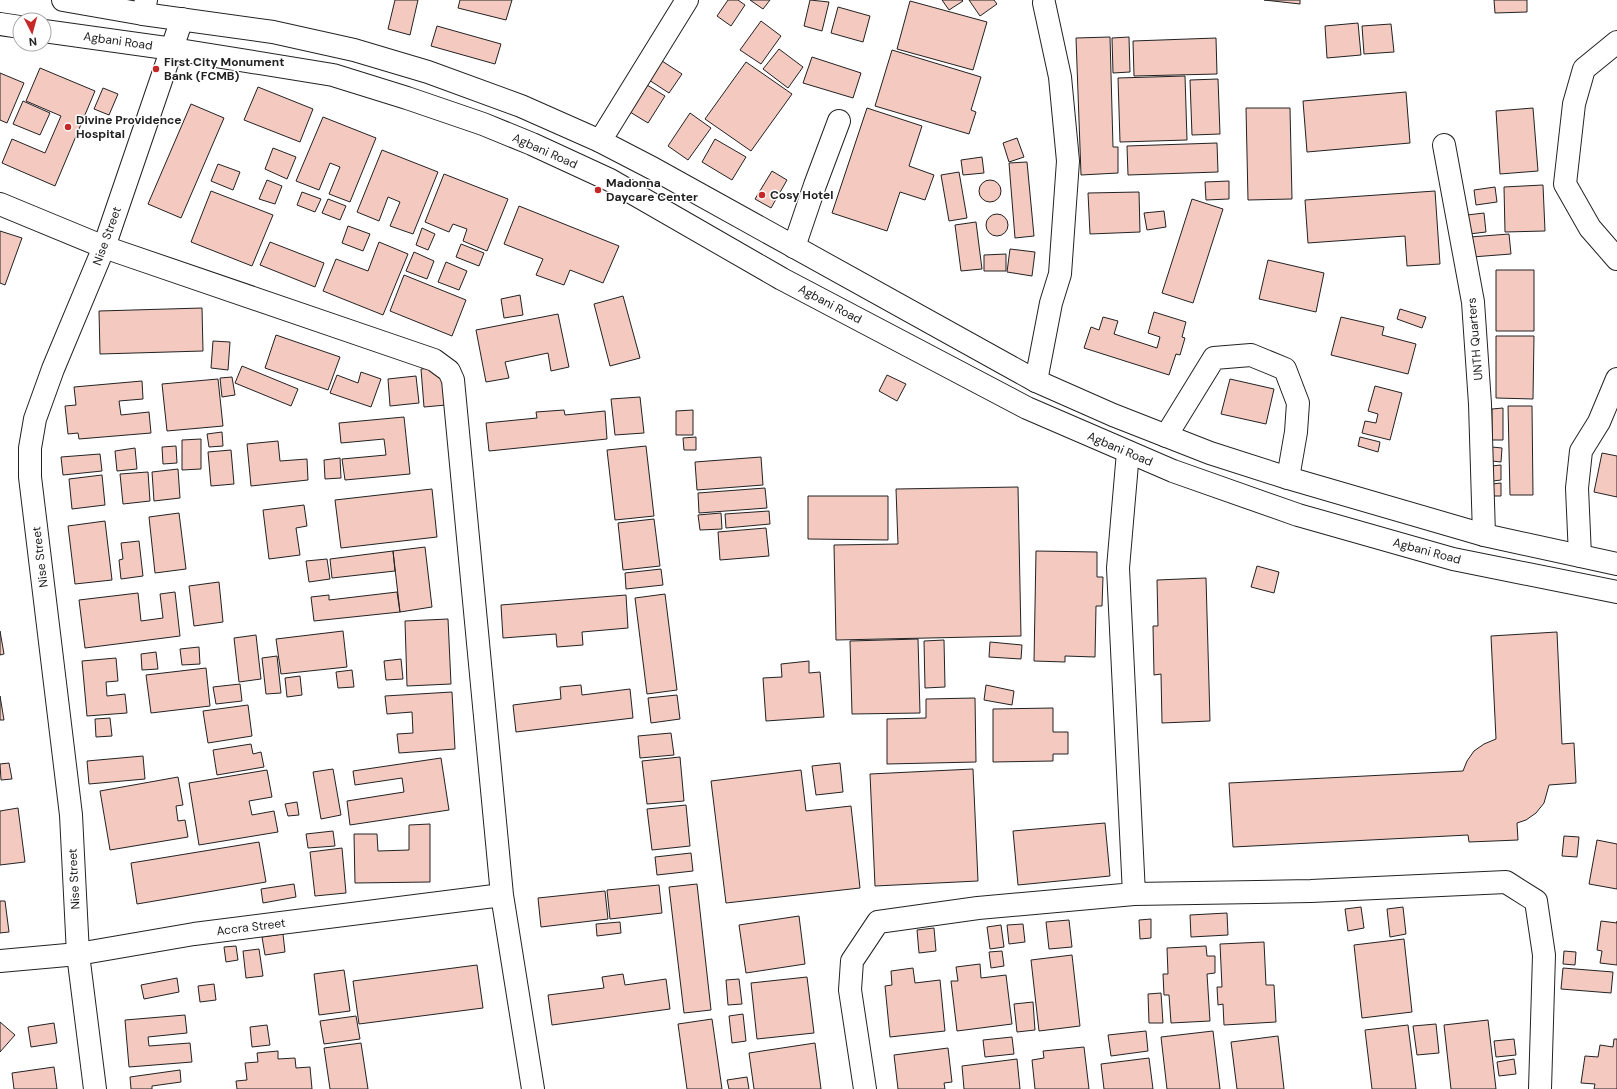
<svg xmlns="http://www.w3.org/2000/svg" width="1617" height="1089" font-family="'DM Sans',sans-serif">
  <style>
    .building { fill: #f3c9c0; stroke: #222 }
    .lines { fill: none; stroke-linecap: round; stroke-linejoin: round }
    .street-casing { stroke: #222; stroke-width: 24 }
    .secondary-casing { stroke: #222; stroke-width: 24 }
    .primary-casing { stroke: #222; stroke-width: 24 }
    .street { stroke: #fff; stroke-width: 22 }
    .secondary { stroke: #fff; stroke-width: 22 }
    .primary { stroke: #fff; stroke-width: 22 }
    .poi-dot { fill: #c62828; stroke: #fff; stroke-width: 1.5 }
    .labels { text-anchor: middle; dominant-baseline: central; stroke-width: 3; stroke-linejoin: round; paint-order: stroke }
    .street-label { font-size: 12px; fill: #222; stroke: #fff }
    .poi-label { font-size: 12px; font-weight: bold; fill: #222; stroke: #fff; text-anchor: start }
  </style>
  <rect width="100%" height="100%" fill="#fff"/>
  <path class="building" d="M395 0H418L410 35 388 29Z
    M460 0H512L506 20 458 8Z
    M728 0H738L745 5 731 26 717 16Z
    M750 0H770L763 9Z
    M810 0 829 2 822 31 804 26Z
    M942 0H962L963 1 949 10Z
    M969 0H994L997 4 980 16Z
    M1264 0H1300V4Z
    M1494 0H1527V12L1495 13Z
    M910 1 987 22 973 70 897 49Z
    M838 7 870 16 863 42 831 33Z
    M761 21 781 36 761 64 740 50Z
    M1358 23 1361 55 1327 58 1325 26Z
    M1391 24 1394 52 1364 54 1362 26Z
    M437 26 501 44 495 64 431 46Z
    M1110 37 1113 147H1118V173L1081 175 1076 38Z
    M1129 37 1130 72 1113 73 1112 38Z
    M1216 38 1217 74 1134 76 1133 41Z
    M779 49 803 67 788 88 763 69Z
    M892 50 981 77 971 110 976 112 969 134 875 106Z
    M812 57 861 73 853 98 803 83Z
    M662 61 682 74 669 93 649 80Z
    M746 62 792 94 751 151 705 119Z
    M40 68 95 91 55 186 2 163 12 139 45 153 61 116 26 101Z
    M0 73 24 83 7 123 0 120Z
    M1185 76 1187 140 1120 142 1118 78Z
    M1218 79 1220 134 1192 135 1190 80Z
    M647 85 665 96 648 123 630 112Z
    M258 87 313 109 300 142 244 120Z
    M103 88 118 94 109 115 94 109Z
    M1406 92 1410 143 1307 152 1303 101Z
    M23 101 50 113 40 135 13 124Z
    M191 104 224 118 181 218 148 204Z
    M867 108 922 126 909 166 934 175 925 200 900 192 887 231 832 213Z
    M1246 108H1290L1292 199 1248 200Z
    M1533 108 1538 171 1500 174 1496 111Z
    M690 113 711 128 688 160 668 146Z
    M323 117 376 138 350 202 329 194 340 167 330 163 319 190 296 181Z
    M1017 138 1024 157 1009 162 1003 143Z
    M715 139 746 157 732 180 702 162Z
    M1217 143 1218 172 1128 175 1127 146Z
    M273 148 296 157 287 179 265 169Z
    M382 150 438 172 413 234 390 226 400 202 388 197 379 221 357 212Z
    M982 157 984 173 963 175 961 160Z
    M1027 162 1034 236 1015 238 1009 163Z
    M218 164 240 172 233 190 211 181Z
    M772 171 787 180 771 208 755 199Z
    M959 172 967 218 949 221 941 175Z
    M444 174 508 199 487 251 463 241 467 229 453 224 449 232 425 222Z
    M267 180 282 186 275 204 259 199Z
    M979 191a11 11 0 1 1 22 0a11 11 0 1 1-22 0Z
    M1229 181V199L1206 200 1205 182Z
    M1543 185 1545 231 1505 232 1504 187Z
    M1495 187 1497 202 1476 205 1474 190Z
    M211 191 273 215 252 266 191 242Z
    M1435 191 1440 264 1407 266 1405 236 1308 243 1305 200Z
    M302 192 321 199 315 212 297 205Z
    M1139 192 1140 232 1090 234 1088 193Z
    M328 199 346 206 340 220 322 213Z
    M1192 199 1223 209 1193 303 1162 293Z
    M519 206 619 246 603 283 570 270 564 285 536 275 543 259 504 244Z
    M1164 211 1166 227 1147 230 1144 213Z
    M1484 213 1486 232 1469 234 1467 215Z
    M986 225a11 11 0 1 1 22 0a11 11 0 1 1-22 0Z
    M976 222 982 269 961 271 955 225Z
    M348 226 370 234 363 251 342 243Z
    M422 228 435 234 428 250 416 245Z
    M0 231 22 238 5 285 0 283Z
    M1509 234 1511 254 1472 257 1470 237Z
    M270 242 324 263 315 287 260 265Z
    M379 242 408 254 383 315 323 291 336 259 368 271Z
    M461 244 484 253 479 266 456 257Z
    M1010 249 1035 252 1032 276 1007 272Z
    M414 252 434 261 427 279 406 271Z
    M1006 254V271H984V255Z
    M1268 260 1324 273 1316 312 1259 299Z
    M446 262 467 271 459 290 438 282Z
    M1496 270H1534V331H1496Z
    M404 275 466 300 452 336 390 311Z
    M520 295 523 315 504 318 501 299Z
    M623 296 640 358 610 366 594 304Z
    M202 308 203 351 100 354 99 311Z
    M1400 309 1426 317 1422 328 1397 319Z
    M1154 312 1186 322 1182 337 1185 338 1180 355 1176 354 1169 375 1084 348 1091 327 1099 330 1103 317 1118 321 1114 334 1157 348 1160 337 1148 333Z
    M558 314 569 367 551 371 548 353 505 362 509 378 486 382 476 330Z
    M1341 317 1384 327 1382 335 1416 344 1408 374 1331 355Z
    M276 335 340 357 328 390 265 368Z
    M1496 336H1534L1533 399 1496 398Z
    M213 341 230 342 228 370 211 368Z
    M242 366 298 389 291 406 235 383Z
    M442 367 446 405 424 407 421 369Z
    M361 372 381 379 371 407 330 393 337 375 358 383Z
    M887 375 906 384 897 401 879 391Z
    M416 376 419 403 390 406 388 379Z
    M232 377 235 395 222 397 220 378Z
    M218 379 223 426 167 431 162 384Z
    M1230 379 1274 389 1266 424 1221 414Z
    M142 381 143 399 119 401 121 415 149 412 151 433 79 439 78 433 68 434 65 406 76 405 74 387Z
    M1375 386 1402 393 1390 440 1362 433 1365 421 1376 423 1378 414 1368 411Z
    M640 397 644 433 615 435 611 399Z
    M1508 406H1532L1533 495H1510Z
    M1503 408V440H1492V409Z
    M564 410 565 415 605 411 607 439 489 451 486 423 537 418 536 412Z
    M693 410V435H676V411Z
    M404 417 410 474 345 480 342 459 386 455 384 439 341 443 339 423Z
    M222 432 223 446 209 447 207 434Z
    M696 437V450H684L683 438Z
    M1360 437 1380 442 1378 452 1358 446Z
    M201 439V469L182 470V440Z
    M278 441 280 461 307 459 308 480 251 486 247 444Z
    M176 446 177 463 163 464 162 447Z
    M646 446 654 516 615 520 607 450Z
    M1492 447 1502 448 1501 462 1492 461Z
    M135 448 137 469 117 471 115 451Z
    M231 450 234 484 211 486 208 452Z
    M1602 453 1617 456V497L1594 492Z
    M100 454 102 471 63 475 61 457Z
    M761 457 763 485 697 490 695 462Z
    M340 458 341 478 325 479 324 460Z
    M1501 465V480L1493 481 1492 466Z
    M178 469 180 498 154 501 152 472Z
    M148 472 150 501 123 504 120 474Z
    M102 475 105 505 72 509 69 479Z
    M1501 483V496H1492V484Z
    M1018 487 1021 636 836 640 834 545 898 544 896 489Z
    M765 488 767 508 699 513 698 493Z
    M432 489 437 537 341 548 335 500Z
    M808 496H888V540L808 539Z
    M304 505 307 526 296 528 300 555 269 559 263 510Z
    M769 511 770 524 726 528 725 514Z
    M179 513 186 569 155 573 149 517Z
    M721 513 722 529 700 530 698 515Z
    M654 519 660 566 623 570 618 523Z
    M105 521 112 580 75 584 68 526Z
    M766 528 769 556 720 560 718 532Z
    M139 541 143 576 121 579 119 560 123 559 121 543Z
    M425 547 432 607 400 612 393 551Z
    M393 551 395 571 332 578 330 559Z
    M1036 551 1097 552V577H1103L1102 606H1096L1095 657 1065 656V662L1034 661Z
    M327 559 330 579 309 582 306 561Z
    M1257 566 1279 572 1274 593 1251 587Z
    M661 569 663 585 626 589 625 573Z
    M1206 578 1210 721 1162 723 1161 674 1154 675 1153 626H1158L1157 580Z
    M219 582 223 622 194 626 189 586Z
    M175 592 180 636 85 648 79 600 138 593 141 621 163 618 160 594Z
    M397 592 400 612 314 621 311 597 329 595V600Z
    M665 594 677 690 647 694 635 598Z
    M626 595 628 628 582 632 583 645 557 647 556 634 503 638 501 605Z
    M448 619 451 684 407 686 405 621Z
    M0 631 4 654 0 655Z
    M343 631 347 667 281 674 276 639Z
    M1557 632 1562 744 1574 743 1576 783 1549 785 1544 803 1536 813 1526 820 1517 823 1518 840 1469 842 1468 835 1233 847 1229 783 1463 771 1467 761 1474 751 1484 744 1496 739 1491 636Z
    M256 635 261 679 239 682 234 638Z
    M918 639 920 713 852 714 850 641Z
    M944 640 945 687 925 688 924 641Z
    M990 642 1022 645 1021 659 989 657Z
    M199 647 200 664 182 665 180 649Z
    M156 652 158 669 142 670 141 654Z
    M277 656 281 693 266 694 262 658Z
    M116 658 118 681 106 682 107 696 125 694 127 713 87 716 82 661Z
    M401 659 403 679 386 680 384 661Z
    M809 661V673L820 672 824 717 766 721 763 678 782 677 781 664Z
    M206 668 210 706 151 713 146 675Z
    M352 670 354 687 338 688 336 672Z
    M300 676 302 695 287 697 285 678Z
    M240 684 242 701 216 704 213 687Z
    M581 685 582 695 630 689 633 718 516 732 513 705 561 699 560 687Z
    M986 685 1014 691 1012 705 984 700Z
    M452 692 455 749 399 753 397 734 413 733 412 712 387 714 385 696Z
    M677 695 680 719 651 723 648 698Z
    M0 696 4 720H0Z
    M975 698 976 762 887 764V719L926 718V699Z
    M248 705 252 736 208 743 203 711Z
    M1053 708V732H1068V754H1053V761L993 762V709Z
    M110 718 112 736 96 737 95 719Z
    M671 733 674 755 640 758 638 736Z
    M251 744 253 754 261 752 264 767 217 775 213 750Z
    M143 756 145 779 89 784 87 761Z
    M680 757 684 801 647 804 642 761Z
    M441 758 449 810 350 825 347 801 404 792 402 778 355 785 353 771Z
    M9 763 12 779 1 780 0 764Z
    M840 763 843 792 816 795 812 766Z
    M333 769 341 815 321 819 313 772Z
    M973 769 978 881 875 886 870 774Z
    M267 770 272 797 249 801 252 815 274 811 278 832 199 845 189 783Z
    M801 770 806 811 851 806 860 888 726 903 711 781Z
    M178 777 183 805 176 806 178 821 185 820 188 837 110 850 100 791Z
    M297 802 299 815 288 816 285 804Z
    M686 805 690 846 652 850 647 809Z
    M18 808 25 862 0 865V811Z
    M1105 823 1110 876 1018 885 1013 831Z
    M430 824V882L355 883 354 834H377L378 851 409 850V825Z
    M333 831 335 846 308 848 306 834Z
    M1564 836 1579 837 1577 857 1562 856Z
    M1597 840 1617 844V889L1589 884Z
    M259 842 266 882 137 904 131 863Z
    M342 848 346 893 315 896 310 852Z
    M691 853 693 871 657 875 655 857Z
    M294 884 296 897 263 903 261 889Z
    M697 884 711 1010 684 1013 669 887Z
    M659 885 662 913 610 919 607 890Z
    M605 891 608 919 541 927 538 898Z
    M0 901H5L9 932 0 933Z
    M1361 907 1364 928 1348 931 1345 909Z
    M1403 907 1406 934 1390 937 1387 909Z
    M1227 913 1228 935 1191 937 1190 915Z
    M799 916 805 964 746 973 739 925Z
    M1151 919V938L1140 939 1139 920Z
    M1069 920 1072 947 1049 949 1046 922Z
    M1601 921 1617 923V921V965L1600 963 1602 951 1597 950Z
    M620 922 621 933 597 936 596 924Z
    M1023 924 1025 942 1009 944 1007 925Z
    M1001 925 1004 947 990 949 987 927Z
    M934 928 936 951 919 953 917 930Z
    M283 934 285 952 265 955 262 937Z
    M1404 939 1412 1012 1362 1018 1354 945Z
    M1264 942 1266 985H1274L1276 1022 1224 1025 1223 1004 1218 1005 1217 987H1222L1220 944Z
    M236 946 238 960 226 962 224 947Z
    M1206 946 1207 956H1215V973L1207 974 1210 1021 1171 1023 1169 995H1164L1163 974H1168L1167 948Z
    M259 949 263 976 246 978 243 951Z
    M1002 951 1004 966 991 968 989 952Z
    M1564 951 1576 952 1575 965 1563 964Z
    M1072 955 1080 1026 1039 1031 1031 960Z
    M980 964 981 978 1006 975 1012 1024 957 1031 951 981H958L956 967Z
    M477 965 483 1008 359 1024 353 981Z
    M913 968 915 983 940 980 945 1031 890 1037 885 986 892 985 891 971Z
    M1563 968 1613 972 1611 993 1561 989Z
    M344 970 350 1011 319 1015 314 974Z
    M623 974 625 985 666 979 670 1009 552 1025 548 995 604 988 602 977Z
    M807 977 814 1033 757 1039 751 983Z
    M177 978 179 992 144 999 141 985Z
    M739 979 742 1004 728 1005 726 980Z
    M214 984 216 1000 200 1002 198 986Z
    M1161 993 1163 1023H1149L1148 994Z
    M1033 1002 1035 1030 1017 1032 1014 1004Z
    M743 1014 746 1041 732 1043 729 1016Z
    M185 1015 187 1033 148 1037 149 1046 190 1043 192 1062 129 1067 125 1020Z
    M356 1016 360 1039 324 1044 320 1021Z
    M712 1019 722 1089H687L678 1024Z
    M1488 1020 1496 1089H1451L1444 1025Z
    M0 1022 15 1035 0 1052Z
    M54 1023 57 1043 31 1047 28 1027Z
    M1436 1024 1439 1053 1417 1055 1413 1026Z
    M267 1025 270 1045 252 1047 250 1027Z
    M1408 1025 1416 1089H1372L1365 1030Z
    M1146 1031 1148 1051 1111 1056 1108 1035Z
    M1213 1031 1220 1089H1167L1161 1037Z
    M1278 1036 1284 1089H1237L1231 1042Z
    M1012 1037 1014 1054 985 1057 983 1040Z
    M1514 1039 1516 1055 1496 1057 1494 1041Z
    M1614 1039H1617V1089H1594L1595 1084 1581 1083 1585 1056 1598 1057 1600 1045 1613 1047Z
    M361 1043 368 1089H330L324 1048Z
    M815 1043 821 1089H754L749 1053Z
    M1084 1047 1089 1089H1035L1032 1060 1044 1058 1043 1051Z
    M948 1048 952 1082 944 1083 945 1089H898L894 1055Z
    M278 1051V1059L295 1058 296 1068 310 1067 312 1089H237L236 1081 247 1080 245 1063 258 1062 257 1053Z
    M1149 1058 1153 1089H1104L1101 1064Z
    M1017 1059 1020 1089H964L962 1066Z
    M1514 1059 1516 1074 1499 1076 1497 1062Z
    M54 1067 57 1089H14L12 1073Z
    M180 1070 181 1082 152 1086V1089H131L130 1077Z
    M747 1077 749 1089H729L727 1080Z"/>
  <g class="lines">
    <defs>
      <path id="street" d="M143 14 146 0
        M1617 42 1584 69 1574 104 1565 184 1590 228 1617 259
        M600 141 687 0
        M1444 145 1473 302 1480 404 1484 535
        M0 204 104 247 434 360 449 371 453 380 502 895 533 1089
        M794 247 815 185 839 121
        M1036 381 1051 303 1060 274 1068 161 1060 77 1044 3
        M1166 436 1214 358 1251 355 1285 369 1298 403 1296 432 1288 478
        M1128 452 1118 568 1134 894
        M1580 556 1577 488 1581 451 1599 422 1617 379
        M0 961 78 954 194 934 502 895
        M865 1089 850 990 852 961 878 922 978 908 1134 894 1311 891 1506 882 1536 901 1544 955 1540 1089"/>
      <path id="secondary" d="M95 1089 78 954 71 815 30 477V448L35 419 53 369 104 247 182 19"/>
      <path id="primary" d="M63 0 143 14 273 32 354 50 428 72 521 106 600 141 654 169 1036 381 1113 415 1210 453 1288 478 1484 535 1617 564
        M0 24 20 27
        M44 31 173 49 333 75 407 98 483 124 532 144 610 180 782 279 1027 408 1173 471 1298 515 1453 559 1617 592"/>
    </defs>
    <use href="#street" class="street-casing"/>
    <use href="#secondary" class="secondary-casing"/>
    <use href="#primary" class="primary-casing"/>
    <use href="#street" class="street"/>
    <use href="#secondary" class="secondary"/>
    <use href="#primary" class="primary"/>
  </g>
  <g class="poi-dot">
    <circle cx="156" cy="69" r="4"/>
    <circle cx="68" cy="127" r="4"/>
    <circle cx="598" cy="190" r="4"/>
    <circle cx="762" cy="195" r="4"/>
  </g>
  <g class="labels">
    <g class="street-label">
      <text transform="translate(118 41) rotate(8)">Agbani Road</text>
      <text transform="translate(545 151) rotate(24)">Agbani Road</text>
      <text transform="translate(107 236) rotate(-70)">Nise Street</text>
      <text transform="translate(830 304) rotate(28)">Agbani Road</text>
      <text transform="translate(1475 339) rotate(-95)">UNTH Quarters</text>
      <text transform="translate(1120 449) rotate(23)">Agbani Road</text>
      <text transform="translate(1427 551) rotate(15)">Agbani Road</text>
      <text transform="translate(40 557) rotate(-97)">Nise Street</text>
      <text transform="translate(74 879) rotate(-93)">Nise Street</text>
      <text transform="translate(251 927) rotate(-7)">Accra Street</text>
    </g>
    <g class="poi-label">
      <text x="164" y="62">First City Monument<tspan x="164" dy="14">Bank (FCMB)</tspan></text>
      <text x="76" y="120">Divine Providence<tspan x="76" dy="14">Hospital</tspan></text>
      <text x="606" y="183">Madonna<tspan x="606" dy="14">Daycare Center</tspan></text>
      <text x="770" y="195">Cosy Hotel</text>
    </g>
  </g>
  <g transform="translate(32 32) rotate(174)"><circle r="19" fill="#ffffff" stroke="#a7a7a7"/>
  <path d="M0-3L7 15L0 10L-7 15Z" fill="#c62828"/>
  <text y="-6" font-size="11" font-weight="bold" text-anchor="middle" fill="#222222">N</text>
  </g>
</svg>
